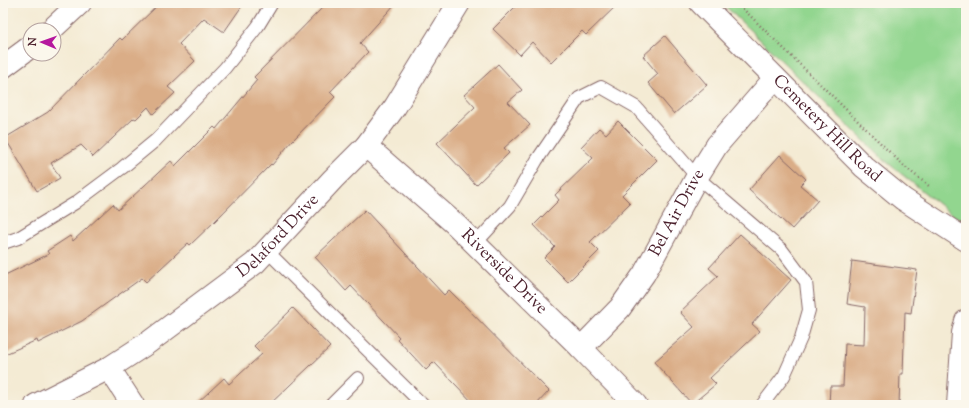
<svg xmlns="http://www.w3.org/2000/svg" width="969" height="408" font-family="'Sorts Mill Goudy',serif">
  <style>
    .green { fill: #92d68f; stroke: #6e7a5d }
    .building { fill: #daad87 }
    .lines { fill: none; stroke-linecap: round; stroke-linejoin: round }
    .lane-casing { stroke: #866666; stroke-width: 14 }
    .street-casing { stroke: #866666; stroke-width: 24 }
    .secondary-casing { stroke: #866666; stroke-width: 24 }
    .path { stroke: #866666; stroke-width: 2.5; stroke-dasharray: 1 3; stroke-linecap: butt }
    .lane { stroke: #fff; stroke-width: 12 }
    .street { stroke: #fff; stroke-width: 22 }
    .secondary { stroke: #fff; stroke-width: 22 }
    .labels { text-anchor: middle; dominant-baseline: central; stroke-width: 3; stroke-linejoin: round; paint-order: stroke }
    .street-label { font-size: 17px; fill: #4a1f2b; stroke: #fbf7ec }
  </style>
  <rect width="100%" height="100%" fill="#fbf7ec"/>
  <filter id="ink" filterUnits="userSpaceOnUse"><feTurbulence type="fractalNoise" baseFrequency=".025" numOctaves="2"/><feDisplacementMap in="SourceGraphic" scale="8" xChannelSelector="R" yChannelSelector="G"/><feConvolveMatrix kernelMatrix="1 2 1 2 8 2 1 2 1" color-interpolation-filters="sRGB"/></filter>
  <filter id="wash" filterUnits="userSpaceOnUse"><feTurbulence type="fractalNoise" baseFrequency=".012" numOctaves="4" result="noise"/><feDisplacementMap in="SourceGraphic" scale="16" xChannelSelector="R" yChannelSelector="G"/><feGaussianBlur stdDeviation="0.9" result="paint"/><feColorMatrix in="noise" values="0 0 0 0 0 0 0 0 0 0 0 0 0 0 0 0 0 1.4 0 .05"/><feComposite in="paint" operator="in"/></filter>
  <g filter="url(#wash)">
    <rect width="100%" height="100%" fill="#f4ebd4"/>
    <path class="green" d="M722 3H966V222L951 214 883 159Z"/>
    <g id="blocks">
      <path class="building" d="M160 3H244L224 32 204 18 179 44 195 61 168 87 175 93 153 114 148 107 136 119 134 118 93 157 81 145 51 163 60 178 37 191 5 138 48 112 120 38 122 40Z
        M327 3H396L360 43 368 52 330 92 335 97 292 141 272 165 271 164 215 221 190 245 188 243 146 282 142 278 82 321 38 343 37 340 3 355V276L49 254 47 251 70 236 73 241 113 204 118 210 171 161 175 166 214 127 216 129 257 80 254 77Z
        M519 3H619L586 35 582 31 551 62 532 42 520 55 493 29Z
        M665 36 707 85 674 114 648 83 658 74 643 56Z
        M498 64 522 90 508 102 530 125 504 148 509 153 476 185 437 143 475 107 464 95Z
        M618 121 657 160 622 195 630 203 590 242 599 251 568 282 544 258 555 247 534 225 559 200 555 195 593 158 581 147 599 128 606 134Z
        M780 155 806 179 800 185 818 200 792 229 749 190Z
        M365 210 444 295 449 290 549 391 536 405H475L434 362 426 370 397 339 399 337 351 286 346 291 315 257Z
        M740 234 791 280 752 324 760 331 710 378 716 384 692 404 654 362 694 327 680 312 718 276 709 268Z
        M852 261 917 270 911 313 905 312 903 374H900L899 405H829L830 386H843L845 344 864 345 865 307 847 304Z
        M293 308 330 347 269 405H195L224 378 229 384 262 354 254 346Z"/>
    </g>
  </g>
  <g filter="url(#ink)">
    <use href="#blocks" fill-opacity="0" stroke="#866666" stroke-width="1"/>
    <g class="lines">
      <defs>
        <path id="lane" d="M3 243 18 238 75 203 122 168 156 140 225 68 258 26 272 3
          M475 244 510 206 537 160 579 98 601 87 636 107 697 177 782 250 806 282 809 310 801 338 784 376 762 405
          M266 250 423 405
          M331 405 358 378"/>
        <g id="street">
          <path d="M51 30 80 3"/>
          <path d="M3 67 30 47"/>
          <path id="s1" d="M366 146 454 223 581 348 636 405"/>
          <path id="s2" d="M581 348 620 308 644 274 697 177 717 145 775 78"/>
          <path d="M109 368 133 405"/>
          <path id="s3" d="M36 405 109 368 149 342 255 263 333 179 366 146 395 107 459 3"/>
          <path d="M958 405 963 333 966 321"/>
        </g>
        <g id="secondary">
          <path id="s4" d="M701 3 864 167 903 199 966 240"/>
        </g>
      </defs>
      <use href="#lane" class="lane-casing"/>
      <use href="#street" class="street-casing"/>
      <use href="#secondary" class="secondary-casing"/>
      <path class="path" d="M737 3 905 167 929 186"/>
      <use href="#lane" class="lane"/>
      <use href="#street" class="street"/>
      <use href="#secondary" class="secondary"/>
    </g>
  </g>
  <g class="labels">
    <g class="street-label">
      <text stroke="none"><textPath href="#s4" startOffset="178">Cemetery Hill Road</textPath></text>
      <text stroke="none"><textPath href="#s2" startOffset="167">Bel Air Drive</textPath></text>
      <text stroke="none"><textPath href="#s3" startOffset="297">Delaford Drive</textPath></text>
      <text stroke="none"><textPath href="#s1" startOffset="187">Riverside Drive</textPath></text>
    </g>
  </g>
  <rect width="969" height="408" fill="none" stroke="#fbf7ec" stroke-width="16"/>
  <g transform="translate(42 42) rotate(272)"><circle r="19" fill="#fbf7ec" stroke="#b4a19f"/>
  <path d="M0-3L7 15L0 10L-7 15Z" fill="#b5179e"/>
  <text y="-6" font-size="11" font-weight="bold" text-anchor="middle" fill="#4a1f2b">N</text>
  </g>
</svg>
